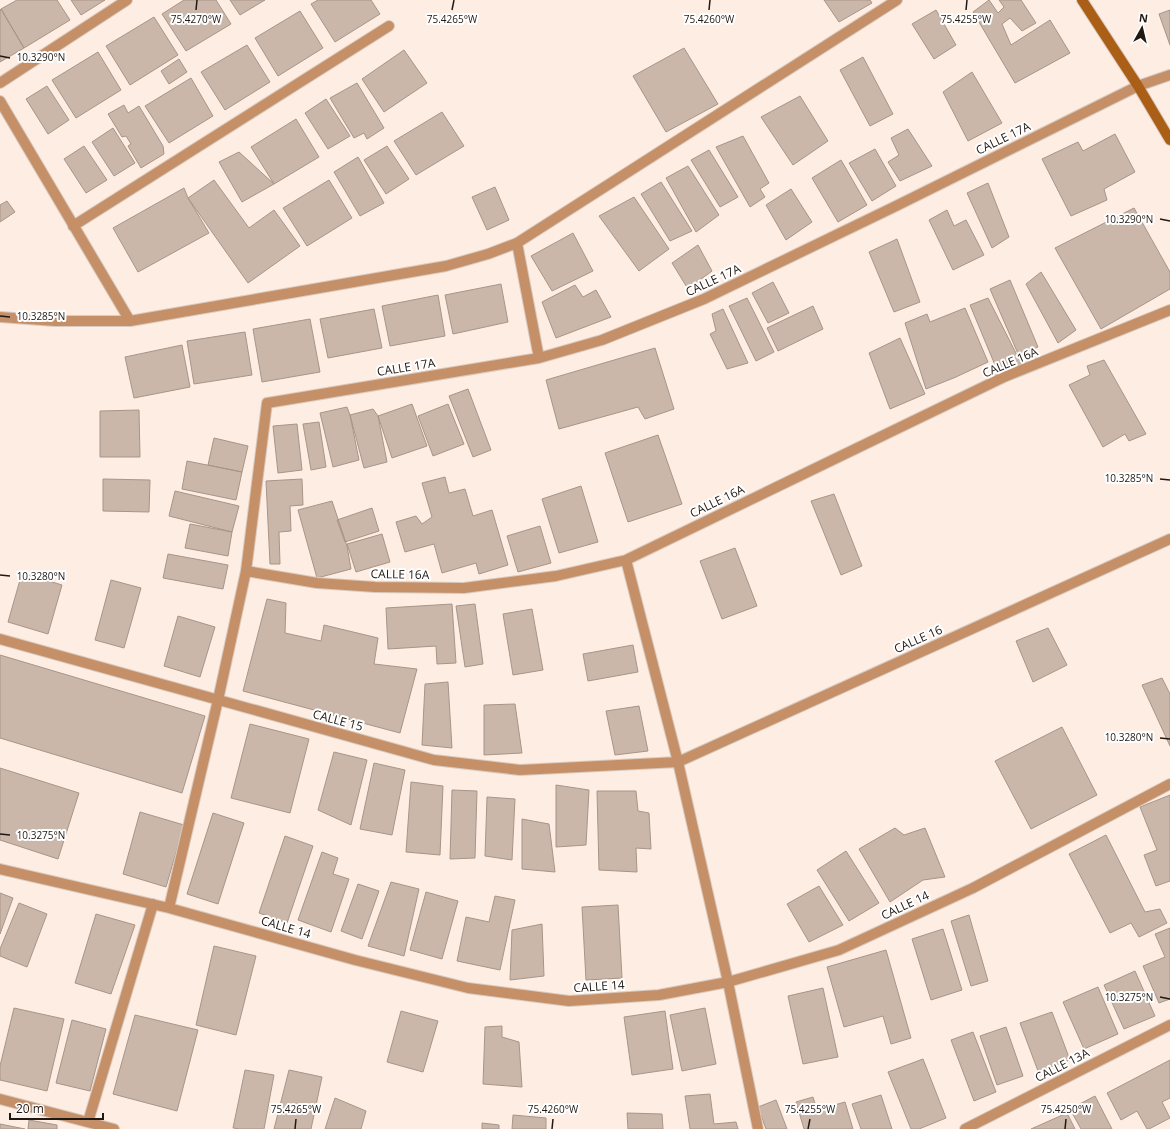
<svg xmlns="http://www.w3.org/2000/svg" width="1170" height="1129" font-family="'Open Sans',sans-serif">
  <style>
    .building { fill: #cab7aa; stroke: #a89588 }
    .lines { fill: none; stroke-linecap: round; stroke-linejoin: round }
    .street-casing { stroke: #d9cbc1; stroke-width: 12 }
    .secondary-casing { stroke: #d9cbc1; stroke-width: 12 }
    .street { stroke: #c59068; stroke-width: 10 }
    .secondary { stroke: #ab5e15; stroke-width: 10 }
    .ticks { fill: none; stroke: #1f1813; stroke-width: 1.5 }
    .labels { text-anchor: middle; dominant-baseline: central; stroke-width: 4; stroke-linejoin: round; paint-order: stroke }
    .street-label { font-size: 12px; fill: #1f1813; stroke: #fff }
    .ticks-label { font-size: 10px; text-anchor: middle; fill: #1f1813; stroke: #fff; stroke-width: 4; stroke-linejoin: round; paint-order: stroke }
  </style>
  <rect width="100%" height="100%" fill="#fdede2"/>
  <path class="building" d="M17 0H57L70 20 24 48 1 9Z
    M71 0H105L81 15Z
    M184 0H216L231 24 186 51 162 14Z
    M230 0H265L240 15Z
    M318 0H371L380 14 335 42 311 4Z
    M824 0H870L872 3 839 22Z
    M989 0 998 13 1004 7 999 0H1021L1036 23 1022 31 1010 18 1002 24 1011 45 1050 20 1070 53 1015 83 973 12Z
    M1 9 24 48 0 62V10Z
    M936 10 956 45 934 59 912 24Z
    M1170 10V45L1159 14Z
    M300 11 323 48 278 76 255 38Z
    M154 17 178 55 130 85 106 46Z
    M247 45 270 82 225 110 201 72Z
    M684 48 718 104 666 132 633 76Z
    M404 50 427 83 384 112 362 79Z
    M98 52 121 90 76 118 52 80Z
    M863 57 893 114 870 126 840 70Z
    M179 59 187 72 169 84 161 71Z
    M972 72 1002 123 968 141 943 92Z
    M191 78 213 116 169 143 145 106Z
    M357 83 384 128 367 139 364 133 354 138 330 98Z
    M47 86 69 120 48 134 26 99Z
    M800 96 828 141 793 165 761 117Z
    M326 99 350 136 328 149 305 113Z
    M124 105 128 113 139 106 163 146 164 154 141 168 128 146 131 144 126 136 122 137 108 114Z
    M442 112 464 146 416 175 394 141Z
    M296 119 319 157 274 184 251 147Z
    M113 128 135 163 114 176 92 142Z
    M908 129 932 166 900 181 888 162 899 155 891 138Z
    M1115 134 1135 172 1104 189 1107 200 1071 216 1042 159 1078 142 1083 151Z
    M743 136 769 183 760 189 765 197 750 207 716 147Z
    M84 146 107 180 86 193 64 159Z
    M387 146 409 179 386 194 364 160Z
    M875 149 896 186 872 201 849 163Z
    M709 150 738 197 720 207 691 160Z
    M239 152 274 184 242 202 219 162Z
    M358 157 384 203 360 216 334 172Z
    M841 160 867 205 838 222 812 178Z
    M688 166 719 215 696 232 666 178Z
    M214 180 249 228 274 210 300 246 248 283 188 198Z
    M329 180 352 218 307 246 283 208Z
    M661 182 692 231 670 241 641 194Z
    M988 183 1009 237 992 248 967 193Z
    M495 187 509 220 487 230 472 197Z
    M184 188 188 198 209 233 138 272 113 228Z
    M791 189 812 222 786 240 766 205Z
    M634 197 669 249 639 271 599 216Z
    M7 201 15 212 0 222V205Z
    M1134 208 1170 272V289L1101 329 1055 248Z
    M947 210 954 226 966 220 984 255 953 270 929 220Z
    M573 233 593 271 552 291 531 256Z
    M897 239 920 302 894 312 869 252Z
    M698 245 712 271 688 289 672 263Z
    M1041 272 1076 330 1058 343 1026 284Z
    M1010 280 1038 347 1019 356 990 289Z
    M773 282 789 313 768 323 752 293Z
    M501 284 508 322 453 334 445 295Z
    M575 285 583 297 596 290 611 317 556 338 542 302Z
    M438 295 445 336 390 346 382 306Z
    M747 298 774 352 756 361 729 306Z
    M988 298 1022 365 1000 377 970 305Z
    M813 306 823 329 778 351 767 328Z
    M965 308 988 362 956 377 926 389 905 323 927 314 930 322Z
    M374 309 382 348 328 358 320 319Z
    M723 309 748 363 727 369 710 334 716 331 712 314Z
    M310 319 320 372 262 382 253 329Z
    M245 332 252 375 194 384 187 341Z
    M900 338 925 394 890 409 869 353Z
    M182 345 190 387 134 398 125 357Z
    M655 348 674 409 645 419 638 407 559 429 546 380Z
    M1104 360 1146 434 1129 441 1125 434 1103 447 1069 385 1090 375 1087 366Z
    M468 389 491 450 473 457 449 396Z
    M412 404 427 446 392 458 378 416Z
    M448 404 464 444 433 456 418 416Z
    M347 407 350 415 359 460 333 467 320 413Z
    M373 409 378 416 387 462 364 468 350 415Z
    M139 410 140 457H100V411Z
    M319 422 326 467 311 470 303 424Z
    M297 424 302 470 278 473 273 426Z
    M658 435 682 504 628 522 605 453Z
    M214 438 248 446 242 472 208 465Z
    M187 461 242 472 236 500 182 489Z
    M445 477 449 493 465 489 473 516 492 510 508 565 479 574 476 563 442 573 434 544 405 552 396 522 416 516 422 524 432 517 422 483Z
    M103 479 150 480 149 512 103 511Z
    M302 479 303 505 290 506 291 531 279 532 280 564H270L266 481Z
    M581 486 598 542 559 553 542 499Z
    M175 491 239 506 232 532 169 516Z
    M834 494 862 566 841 575 811 501Z
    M332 501 347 546 351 569 317 578 298 510Z
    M372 508 379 531 345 542 337 520Z
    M190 524 232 532 228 556 185 548Z
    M540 526 551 563 518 572 507 536Z
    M382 534 390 562 356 572 347 544Z
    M735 548 757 606 722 619 700 561Z
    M168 554 228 565 223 589 163 578Z
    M22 573 62 585 48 634 8 622Z
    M111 580 141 588 124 648 95 640Z
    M267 599 286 603 285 633 321 641 324 625 378 638 374 664 417 669 400 733 243 691Z
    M452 604 456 663 437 664 436 646 388 649 386 608Z
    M475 604 483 664 465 667 456 606Z
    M532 609 543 670 513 675 503 614Z
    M178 616 215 627 200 677 164 666Z
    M1048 628 1067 665 1033 682 1016 641Z
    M633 645 638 672 588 681 583 654Z
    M0 655 205 716 182 793 0 738Z
    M1162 678 1170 694V746L1142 685Z
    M448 682 452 748 422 745 425 684Z
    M515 704 522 753 484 755V705Z
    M639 706 648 751 615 755 606 711Z
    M250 724 309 739 290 813 231 798Z
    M1062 727 1097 795 1031 829 995 761Z
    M334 752 367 760 351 825 318 810Z
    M374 763 405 770 392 835 360 829Z
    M0 768 79 793 58 859 0 840Z
    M411 782 443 786 440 855 406 852Z
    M556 785 589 790 586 845 556 847Z
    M452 790 477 791 475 858 450 859Z
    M597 791H636L638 811 649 813 651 849 636 848 637 872 599 870Z
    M1170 795V881L1156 886 1144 855 1157 850 1140 807Z
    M487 797 515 799 512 860 485 856Z
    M140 812 184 825 166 887 123 874Z
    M213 813 244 823 218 904 187 894Z
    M522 819 549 824 555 872 522 869Z
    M895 828 904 835 925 828 945 877 923 880 890 902 859 849Z
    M1106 835 1145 912 1160 909 1167 923 1139 937 1131 923 1110 933 1069 854Z
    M285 836 313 846 287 923 259 913Z
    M846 851 879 903 849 921 817 870Z
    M322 852 338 858 333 874 349 879 331 932 298 920Z
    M391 882 419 889 404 956 368 946Z
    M358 884 379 891 362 939 341 931Z
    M819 886 843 925 809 942 787 904Z
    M426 892 458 901 442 959 410 950Z
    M0 893 13 898 0 934Z
    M495 896 515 900 500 970 457 961 466 917 489 922Z
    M19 903 47 914 27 967 0 956V949Z
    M618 905 622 978 586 980 582 907Z
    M96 914 135 925 111 994 75 983Z
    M969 915 988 981 971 986 951 921Z
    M542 924 544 976 510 980 512 930Z
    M1170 928V999L1159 1003 1143 966 1165 957 1155 934Z
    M943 929 962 990 931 1000 912 939Z
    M214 946 256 956 236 1035 196 1025Z
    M886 950 911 1038 891 1044 883 1016 844 1027 827 967Z
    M1135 971 1155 1016 1124 1029 1104 985Z
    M1098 987 1118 1034 1084 1049 1063 1002Z
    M823 988 838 1057 803 1064 788 996Z
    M14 1008 64 1019 47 1091 0 1080V1066Z
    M705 1008 716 1064 682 1071 670 1015Z
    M401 1011 438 1021 423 1072 387 1062Z
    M665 1011 673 1069 632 1075 624 1017Z
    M1052 1012 1070 1060 1038 1071 1020 1023Z
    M135 1015 198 1030 177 1111 113 1094Z
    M72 1020 106 1029 90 1091 56 1083Z
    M502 1026V1037L519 1042 522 1087 483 1084 485 1027Z
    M1006 1027 1023 1076 997 1085 980 1036Z
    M973 1032 996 1092 974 1101 951 1040Z
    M923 1059 946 1118 919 1129H911L888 1072Z
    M1170 1060V1098L1162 1102 1170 1118 1149 1129H1147L1137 1111 1121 1120 1107 1093Z
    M245 1070 274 1075 264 1129H240L233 1128Z
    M289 1070 322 1077 311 1129H274Z
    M710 1094 714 1124 736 1122 738 1129H690L685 1096Z
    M881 1095 892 1129H861L852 1104Z
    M1095 1096 1112 1129H1081L1070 1109Z
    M813 1097 817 1110 845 1102 853 1129H804L796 1102Z
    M335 1098 366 1111 361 1129H325Z
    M776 1100 787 1129H766L758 1107Z
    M627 1113 662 1114 663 1129H628Z
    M1067 1113 1075 1129H1031Z
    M513 1115 546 1118V1129H512Z
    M29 1120 57 1125V1129H28Z
    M482 1123 499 1125V1129H482Z
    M0 1124 25 1129H0Z"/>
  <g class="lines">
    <defs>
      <path id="street" d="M0 83 127 0
        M0 101 130 321
        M73 226 389 26
        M517 243 539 358
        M0 317 55 321H130L446 266 488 254 517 243 897 0
        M626 560 678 762 728 982 758 1129
        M246 571 317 583 375 587 464 588 556 576 626 560 1004 377 1170 310
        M0 639 434 760 520 770 678 762 1170 539
        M0 869 169 908 355 960 468 988 569 1001 659 995 728 982 839 950 973 888 1170 784
        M169 908 218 700 246 571 267 403 539 358 602 340 704 299 896 206 1138 86 1170 75
        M0 1099 114 1129
        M88 1122 153 904
        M965 1129 1170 1025"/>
      <path id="secondary" d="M1082 0 1138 86 1170 140"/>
    </defs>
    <use href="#street" class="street-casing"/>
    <use href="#secondary" class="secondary-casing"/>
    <use href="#street" class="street"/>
    <use href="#secondary" class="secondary"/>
  </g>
  <path class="ticks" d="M196 10 197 0M452 10 454 0M709 10 710 0M966 10 967 0M0 56 10 58M1160 219 1170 221M0 316 10 317M1160 479 1170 480M0 575 10 576M1160 738 1170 739M0 834 10 835M1160 997 1170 999M295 1129 296 1119M552 1129 553 1119M808 1129 810 1119M1065 1129 1066 1119"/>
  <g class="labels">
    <g class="street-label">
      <text transform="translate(1003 138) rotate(-26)">CALLE 17A</text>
      <text transform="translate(713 280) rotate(-25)">CALLE 17A</text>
      <text transform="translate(1010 362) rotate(-23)">CALLE 16A</text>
      <text transform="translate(406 367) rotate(-9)">CALLE 17A</text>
      <text transform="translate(717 501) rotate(-26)">CALLE 16A</text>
      <text transform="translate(400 574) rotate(1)">CALLE 16A</text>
      <text transform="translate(918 639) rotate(-24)">CALLE 16</text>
      <text transform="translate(338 720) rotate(15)">CALLE 15</text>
      <text transform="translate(905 905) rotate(-25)">CALLE 14</text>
      <text transform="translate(286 927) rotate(16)">CALLE 14</text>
      <text transform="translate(599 986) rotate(-4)">CALLE 14</text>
      <text transform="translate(1062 1065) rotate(-27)">CALLE 13A</text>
    </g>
  </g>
  <g class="ticks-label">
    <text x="196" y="23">75.4270°W</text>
    <text x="452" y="23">75.4265°W</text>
    <text x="709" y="23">75.4260°W</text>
    <text x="966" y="23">75.4255°W</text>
    <text x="41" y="61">10.3290°N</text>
    <text x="1129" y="223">10.3290°N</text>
    <text x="41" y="320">10.3285°N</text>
    <text x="1129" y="482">10.3285°N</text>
    <text x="41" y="580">10.3280°N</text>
    <text x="1129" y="741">10.3280°N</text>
    <text x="41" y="839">10.3275°N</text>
    <text x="1129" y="1001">10.3275°N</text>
    <text x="296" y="1113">75.4265°W</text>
    <text x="553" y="1113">75.4260°W</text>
    <text x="810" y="1113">75.4255°W</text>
    <text x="1066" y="1113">75.4250°W</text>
  </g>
  <g transform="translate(1142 28) rotate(8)" stroke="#ffffff" stroke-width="3" paint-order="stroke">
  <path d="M0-3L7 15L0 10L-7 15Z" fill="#1f1813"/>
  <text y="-6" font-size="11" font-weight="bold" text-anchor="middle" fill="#1f1813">N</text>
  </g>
  <path d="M10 1113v6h93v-6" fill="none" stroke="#1f1813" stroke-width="2"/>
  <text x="16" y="1113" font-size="12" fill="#1f1813" stroke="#ffffff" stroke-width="3" paint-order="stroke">20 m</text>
</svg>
